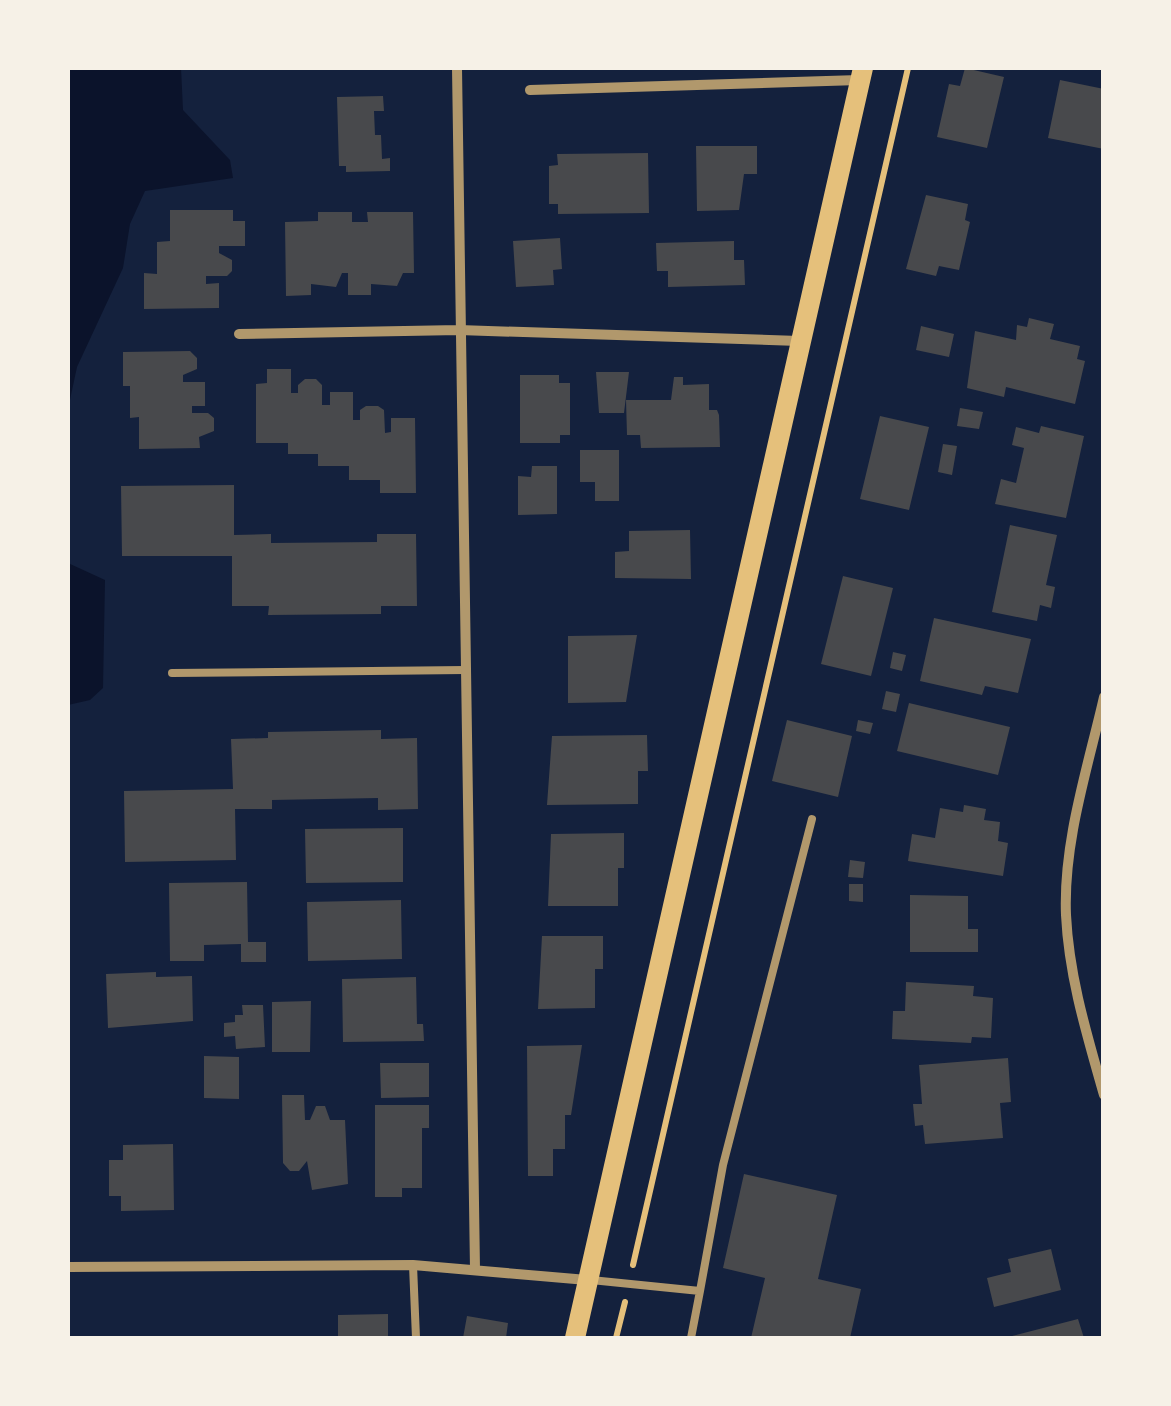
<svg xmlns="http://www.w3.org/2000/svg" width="1171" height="1406" font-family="'Public Sans',sans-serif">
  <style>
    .water { fill: #0b132b }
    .building { fill: #48494c }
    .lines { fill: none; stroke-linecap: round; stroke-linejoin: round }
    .path { stroke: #e5c07b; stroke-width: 6 }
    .service { stroke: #b1986c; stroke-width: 8 }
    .minor { stroke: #b1986c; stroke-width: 10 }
    .secondary { stroke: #e5c07b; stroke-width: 20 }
  </style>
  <rect width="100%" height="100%" fill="#14213d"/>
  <path class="water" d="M68 68H181L183 110 230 160 233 178 145 191 130 224 123 268 77 367 68 409Z
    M68 563 105 580 103 688 90 700 68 705Z"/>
  <path class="building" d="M965 68 1004 77 987 148 937 137 949 84 960 86Z
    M1060 80 1104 89V149L1048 138Z
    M383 96 384 111H374L375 135H381L382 159 390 158V171L346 172V166H339L337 97Z
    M696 146H757V174H744L739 210 697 211Z
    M648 153 649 213 558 214V204H549V166L558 165 557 154Z
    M926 195 968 204 965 220 970 222 959 270 939 266 936 276 906 269Z
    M170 210H233V221H245V246H219V253L232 260V271L227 276H206V284L219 283V308L144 309V273L157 274V242L170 241Z
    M318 212H352V222H368L367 212H413L414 273H403L397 286 371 284V295H348V273H342L336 287 311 284V295L286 296 285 222 318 221Z
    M560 238 562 269 553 270 554 285 516 287 513 241Z
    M734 241V260H744L745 285 668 287V271H657L656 243Z
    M1029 318 1054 324 1050 339 1080 346 1077 359 1085 361 1075 404 1006 387 1004 397 967 388 975 331 1016 340 1017 325 1027 327Z
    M921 326 954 334 949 357 916 350Z
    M190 351 197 358V369L183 375V382H205V406H192V413H208L214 418V431L199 437 200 448 139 449V417L130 418V386H123V352Z
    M267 369H291V393H298V385L305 379H316L322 385V405H330V392H353V420H360V410L366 406H378L384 410 385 433 391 432V418H415L416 493H380V480H349V466H318V454H288V443H256V384L267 383Z
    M596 372H629L624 413H599Z
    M520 375H559V383H570V435H560V443H520Z
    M674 377H683V385L709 384V410H717L719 415 720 447 641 448 640 435H627L626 400H671Z
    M960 408 983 412 979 429 957 426Z
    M880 416 929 427 909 510 860 499Z
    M1041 426 1084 436 1066 518 995 504 1001 479 1016 483 1024 448 1012 445 1016 427 1039 433Z
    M943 444 957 446 952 475 938 472Z
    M580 450H619V501H595V482H580Z
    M532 466H557V514L518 515V476L531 477Z
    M234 485V535L271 534V543L377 542V534H416L417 606H381V614L268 615 269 606H232V556H122L121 486Z
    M1010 525 1057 535 1046 585 1055 587 1051 608 1040 605 1037 621 992 612Z
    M690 530 691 579 615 578V552L629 551V531Z
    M843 576 893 588 871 676 821 664Z
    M934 618 1031 639 1018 693 985 686 982 695 920 681Z
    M637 635 626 702 568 703V636Z
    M893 652 906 655 902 671 890 668Z
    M886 691 900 694 896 712 882 709Z
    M909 703 1010 727 998 775 897 751Z
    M787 720 852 736 838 797 772 781Z
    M858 720 873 723 870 734 856 731Z
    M381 730V739L417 738 418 809 378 810V798L272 800V809H235L236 860 125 862 124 791 233 789 231 739 268 738V732Z
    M647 735 648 771H638V804L547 805 552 736Z
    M964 805 986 809 984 820 1000 822 998 841 1008 843 1003 876 908 861 912 834 935 838 940 808 963 812Z
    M403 828V882L306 883 305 829Z
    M624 833V868H618V906H548L551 834Z
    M850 860 865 862 863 878 848 877Z
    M247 882 248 942H266V962H241V944L204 945V961H170L169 883Z
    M849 884H863V902L849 901Z
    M910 895 968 896V929H978V952H910Z
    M401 900 402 959 308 961 307 902Z
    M542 936H603V969H595V1008L538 1009Z
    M156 972V977L192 976 193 1021 108 1028 106 974Z
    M416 977 417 1024H423L424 1041 343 1042 342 979Z
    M906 982 974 986 973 996 993 998 991 1038 972 1037 971 1043 892 1039 893 1011H905Z
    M311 1001 310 1052H272V1002Z
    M242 1005H263L265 1047 236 1049 235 1036 224 1037V1023L235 1022V1015H243Z
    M582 1045 571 1115H565V1149H553V1176H528L527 1046Z
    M204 1056 239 1057V1099L204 1098Z
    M1008 1058 1011 1102 1000 1103 1003 1138 925 1144 923 1125 915 1126 913 1104H922L919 1065Z
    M380 1063H429V1097L381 1098Z
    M282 1095H304L305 1120H310L316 1106H325L330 1120H345L348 1184 312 1190 307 1161 299 1171H290L283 1163Z
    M375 1105H429V1128H422V1188H402V1197H375Z
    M173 1144 174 1210 121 1211V1196H109V1160H123V1145Z
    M744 1174 837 1195 818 1279 861 1289 850 1338H751L765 1278 723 1268Z
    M1051 1249 1061 1290 994 1307 987 1278 1011 1272 1008 1259Z
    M388 1314V1338H338V1315Z
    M467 1316 508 1323 506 1338H463Z
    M1078 1319 1084 1338H1008V1337Z"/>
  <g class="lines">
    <path class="path" d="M633 1265 908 68
      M616 1338 625 1302"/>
    <path class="service" d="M172 673 465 670
      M413 1265 416 1338
      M591 1280 700 1291 723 1165 812 819
      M691 1338 700 1291"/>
    <path class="minor" d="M457 68 475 1269
      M530 90 859 80
      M239 334 459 330 799 341
      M1104 697C1088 767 1063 842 1066 915 1069 977 1087 1035 1104 1095
      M68 1267 413 1265 587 1280"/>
    <path class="secondary" d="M575 1338 863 68"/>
  </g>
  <rect width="1171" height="1406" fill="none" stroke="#f6f1e7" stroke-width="140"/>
</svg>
